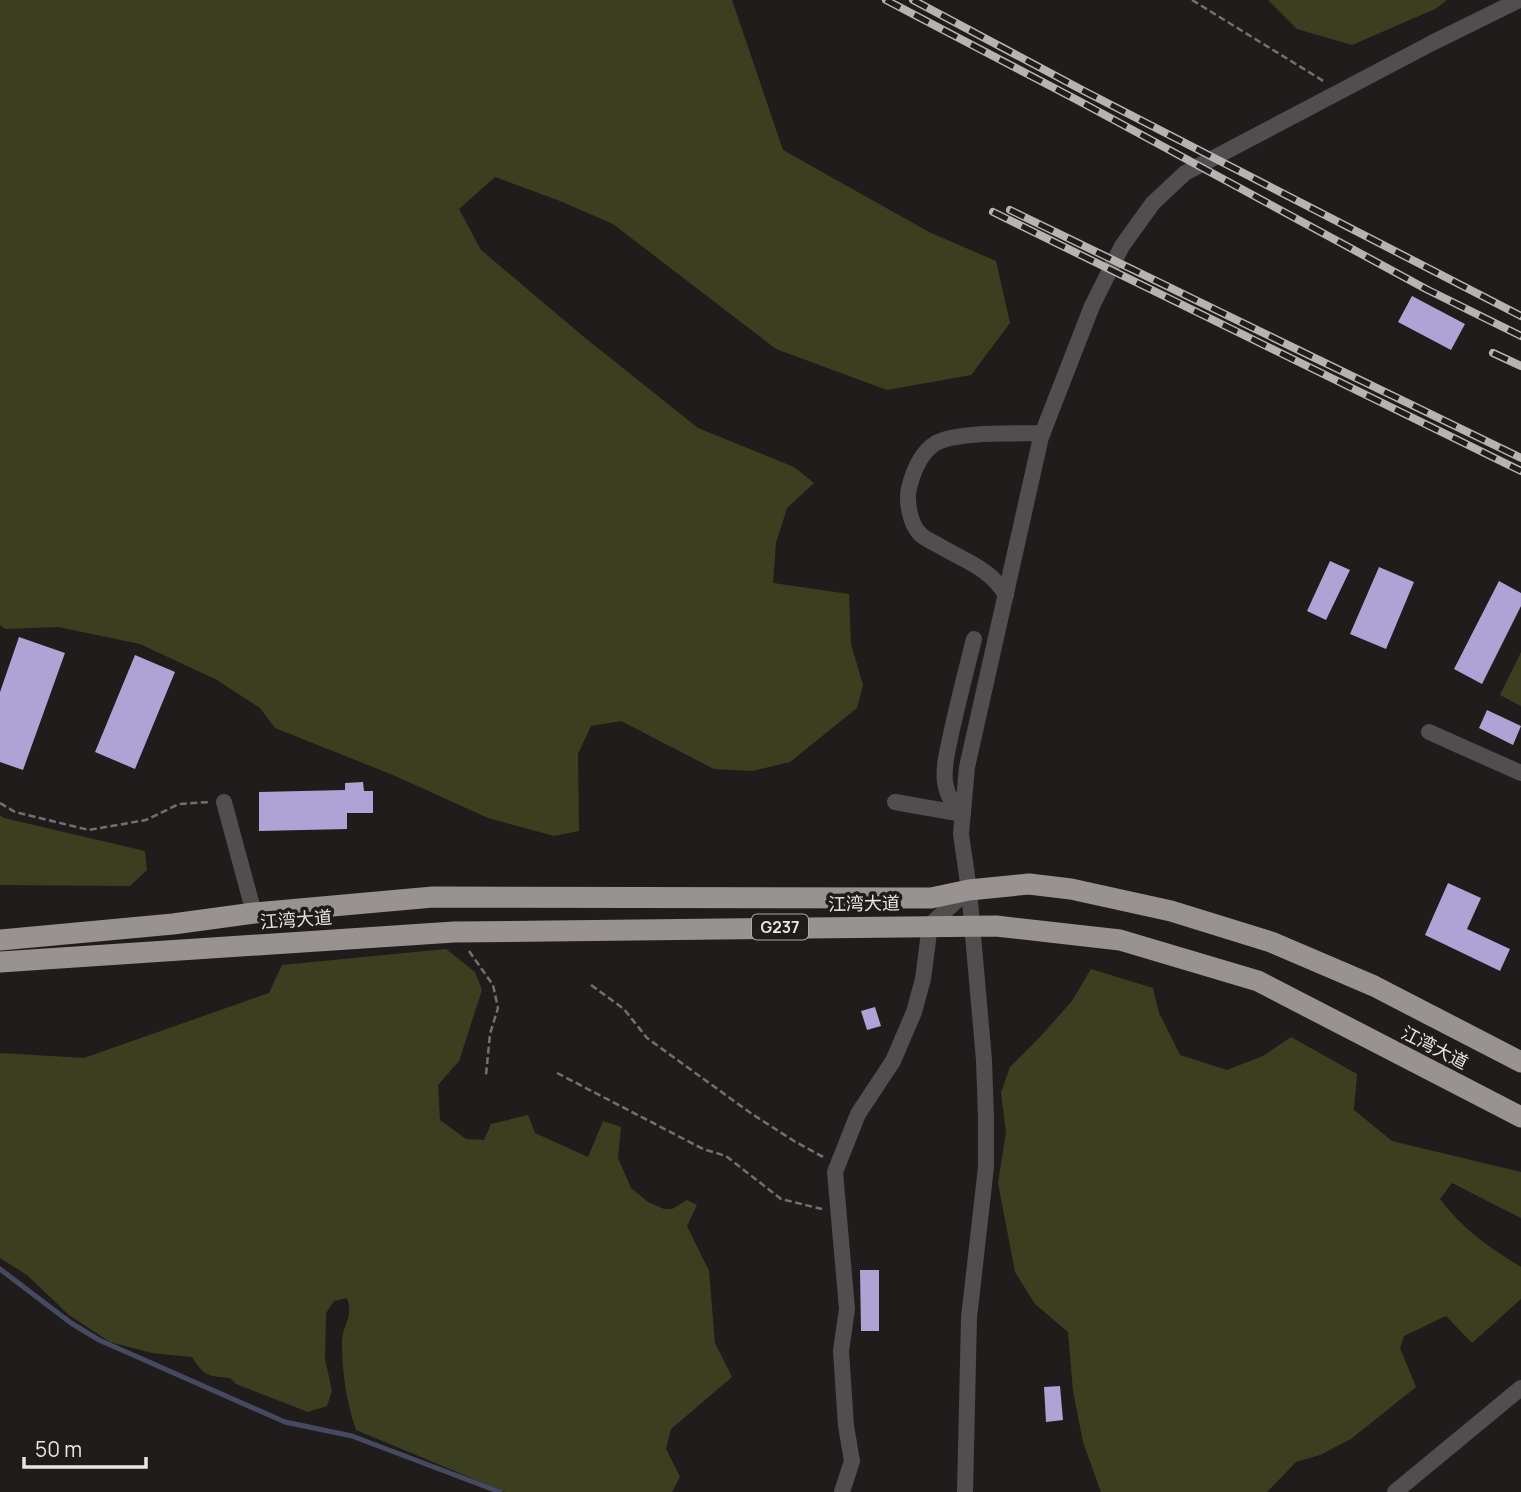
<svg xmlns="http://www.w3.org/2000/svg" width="1521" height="1492" font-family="Manrope,'Noto Sans SC',sans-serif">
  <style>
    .green { fill: #3c3f1f }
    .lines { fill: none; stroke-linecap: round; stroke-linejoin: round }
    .stream { stroke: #464a61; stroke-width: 5 }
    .building { fill: #afa2d5 }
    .path { stroke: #74706f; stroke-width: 2.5; stroke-dasharray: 7 3.5; stroke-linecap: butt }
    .minor { stroke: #504e4e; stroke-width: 16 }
    .highway { stroke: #989291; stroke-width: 21 }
    .rail-casing { stroke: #b6b3b2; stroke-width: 8 }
    .rail { stroke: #201c1b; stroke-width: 5; stroke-dasharray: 16; stroke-linecap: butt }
    .labels { text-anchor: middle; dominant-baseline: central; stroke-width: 7; stroke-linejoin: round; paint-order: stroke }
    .shield { fill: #201c1b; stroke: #aca9a8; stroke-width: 2 }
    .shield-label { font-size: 16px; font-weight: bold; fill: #e8e5e4 }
    .street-label { font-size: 18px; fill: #e8e5e4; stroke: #201c1b }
  </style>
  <rect width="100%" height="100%" fill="#201c1b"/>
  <path class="green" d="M0 0H732L783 150 929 232 996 261 1010 323 971 375 887 390 776 349 613 224 560 201 495 177 459 209 481 250 584 337 698 428 794 467 814 483 787 508 776 543 773 583 849 594 851 644 863 685 857 708 790 762 752 771 714 769 621 721 591 726 578 754 579 831 554 836 488 818 393 775 275 728 260 708 217 680 140 644 58 627 5 629 0 625Z
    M1268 0H1447L1435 9 1352 45 1297 29Z
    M1521 652V706L1500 695Z
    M0 815 4 818 145 851 147 870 130 886 0 885Z
    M446 949 475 972 482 990 459 1061 438 1085 440 1120 466 1139 484 1140 491 1124 528 1115 535 1133 588 1157 603 1121 621 1127 618 1158 631 1188 648 1202 664 1209H672L687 1200 697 1205 687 1226 709 1271 715 1343 732 1377 671 1429 666 1449 680 1477 672 1492H505L356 1430C346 1399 342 1374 342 1341 343 1323 354 1318 347 1298L334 1301 326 1313 325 1359 332 1391 327 1406 308 1412 236 1384 230 1378C209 1376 204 1377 192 1357L152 1353 110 1342 69 1315 27 1275 0 1258V1053L84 1058 269 993 282 965Z
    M1091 969 1153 988 1159 1013 1180 1055 1227 1070 1263 1056 1291 1037 1357 1074 1354 1110 1392 1141 1521 1172V1218L1452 1183 1440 1199C1461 1228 1491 1249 1521 1267V1299L1472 1343 1446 1316 1404 1336 1400 1348 1416 1387 1351 1439 1320 1455 1296 1462 1267 1492H1101L1083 1442 1073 1391 1068 1332 1035 1304 1015 1272 998 1183 1006 1132 1001 1093 1010 1067 1039 1038 1072 1001Z"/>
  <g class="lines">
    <path class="stream" d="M0 1269 71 1323 99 1340 285 1422 352 1436 500 1492"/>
  </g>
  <path class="building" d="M1412 296 1465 324 1451 350 1398 322Z
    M1330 561 1350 570 1326 620 1307 611Z
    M1379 567 1414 582 1386 649 1350 634Z
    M1499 581 1521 593V606L1482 684 1454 669Z
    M19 637 65 653 23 770 0 762V692Z
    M135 655 175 672 135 769 95 752Z
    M1487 710 1521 726 1513 745 1479 728Z
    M363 782 364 791H373V813H347V829L259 831V792L345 790V783Z
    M1448 883 1481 898 1467 929 1510 949 1500 971 1425 935Z
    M875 1007 881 1026 867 1030 861 1011Z
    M860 1270H879V1331H861Z
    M1060 1386 1063 1420 1046 1422 1044 1387Z"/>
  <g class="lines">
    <path class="path" d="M1192 0 1325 82
      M0 803 15 812 89 830 146 820 179 804 210 802
      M469 951 493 985 498 1008 490 1034 486 1075
      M591 985 624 1009 647 1038 752 1114 794 1141 825 1158
      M557 1073 703 1149 726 1156 781 1199 822 1209"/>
    <path class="minor" d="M1006 595C989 567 964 561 938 545 932 542 924 538 920 534 910 524 906 501 909 488 913 472 921 452 936 443 957 431 1017 434 1043 433
      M1429 732 1521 773
      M224 802 254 913
      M895 802 963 814
      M963 814C953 806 947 795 945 782 943 766 948 749 951 734 958 702 966 671 974 639
      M842 1492 852 1461 846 1426 841 1351 847 1309 835 1172 858 1114 893 1061 914 1012 923 979 930 925 967 891
      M965 1492 969 1318 986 1167V1117L984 1060 969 890 961 834 967 767 1041 437 1092 306 1122 246 1153 203 1185 173 1432 43 1519 0
      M1395 1492 1521 1388"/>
    <path class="highway" d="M0 940 173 924 254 913 433 897 931 898 969 890 1029 884 1071 889 1171 911 1271 942 1374 986 1521 1062
      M0 962 454 932 996 926 1120 940 1258 981 1521 1117"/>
    <defs>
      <path id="rail" d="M886 0 1079 101 1426 289 1521 336
        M913 0 1084 91 1521 316
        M1010 210 1521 458
        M993 212 1521 471
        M1493 353 1521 366"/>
    </defs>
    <use href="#rail" class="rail-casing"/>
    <use href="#rail" class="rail"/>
  </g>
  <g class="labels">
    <rect class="shield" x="752" y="914.5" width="56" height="25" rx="5"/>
    <g class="shield-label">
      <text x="780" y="927">G237</text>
    </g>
    <g class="street-label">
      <text transform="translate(864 903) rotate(-1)">江湾大道</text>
      <text transform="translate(296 919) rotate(-4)">江湾大道</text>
      <text transform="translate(1435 1047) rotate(27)">江湾大道</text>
    </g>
  </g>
  <path d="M24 1457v10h122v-10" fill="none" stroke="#e8e5e4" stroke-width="3.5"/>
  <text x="35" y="1457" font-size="21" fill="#e8e5e4" stroke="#201c1b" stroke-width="5" paint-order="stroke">50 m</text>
</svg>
